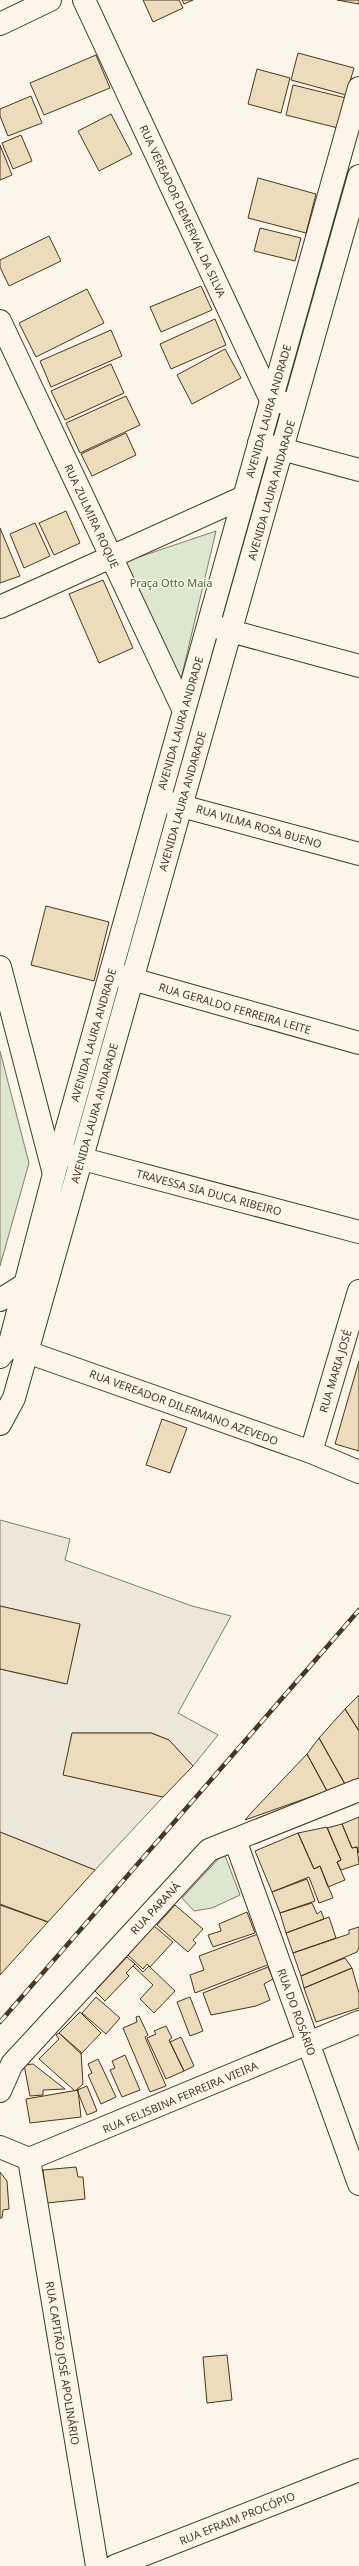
<svg xmlns="http://www.w3.org/2000/svg" width="359" height="2566" font-family="'Noto Sans',sans-serif">
  <style>
    .green { fill: #dce7d0; stroke: #887966 }
    .parking { fill: #ede7d9; stroke: #887966 }
    .building { fill: #ecdcbc; stroke: #4a3520 }
    .lines { fill: none; stroke-linecap: round; stroke-linejoin: round }
    .minor-casing { stroke: #4a3520; stroke-width: 24 }
    .major-casing { stroke: #4a3520; stroke-width: 24 }
    .minor { stroke: #fbf6e9; stroke-width: 22 }
    .major { stroke: #fbf6e9; stroke-width: 22 }
    .rail-casing { stroke: #4a3520; stroke-width: 4.5 }
    .rail { stroke: #fbf6e9; stroke-width: 3; stroke-dasharray: 9; stroke-linecap: butt }
    .labels { text-anchor: middle; dominant-baseline: central; stroke-width: 3; stroke-linejoin: round; paint-order: stroke }
    .street-label { font-size: 11px; fill: #4a3520; stroke: #fbf6e9 }
    .park-label { font-size: 11px; fill: #436837; stroke: #fbf6e9 }
  </style>
  <rect width="100%" height="100%" fill="#fbf6e9"/>
  <path class="green" d="M216 531 181 679 124 562Z
    M0 1051 29 1163 0 1266Z
    M224 1853 240 1895 212 1908 194 1911 182 1898Z"/>
  <path class="parking" d="M0 1520 70 1539 65 1560 192 1606 231 1616 178 1713 218 1735 193 1766 169 1740 152 1733H72L64 1775 163 1797 95 1870 0 1832V1669L66 1684 80 1625 0 1606Z"/>
  <path class="building" d="M143 0H179L183 8 153 22Z
    M182 0H193L184 4Z
    M337 0H359V4Z
    M298 53 354 68 346 95 291 80Z
    M96 55 110 88 44 115 30 83Z
    M257 69 290 78 281 113 248 104Z
    M293 85 346 98 338 128 286 115Z
    M31 96 42 123 8 136 0 116V109Z
    M111 114 132 154 99 171 78 131Z
    M21 135 32 161 13 169 2 143Z
    M0 145 12 175 0 180Z
    M258 178 316 194 306 233 248 218Z
    M260 228 301 238 295 261 254 251Z
    M49 236 61 261 9 286 0 267V260Z
    M201 286 212 310 161 332 150 307Z
    M87 289 104 323 36 357 19 323Z
    M215 319 226 345 171 369 160 344Z
    M111 330 122 356 51 387 40 361Z
    M225 349 241 378 192 404 177 375Z
    M111 364 124 393 65 420 51 391Z
    M126 396 140 425 80 453 66 423Z
    M126 433 136 455 92 476 81 454Z
    M66 511 80 543 54 555 39 523Z
    M35 523 50 556 24 568 10 534Z
    M0 528 20 576 0 583Z
    M103 580 133 648 99 663 69 594Z
    M46 906 109 922 94 981 31 965Z
    M359 1361V1451L335 1444Z
    M162 1419 187 1428 170 1473 146 1465Z
    M0 1606 80 1624 67 1684 0 1669Z
    M359 1695V1731L345 1709Z
    M345 1709 359 1731V1778L345 1784 319 1738Z
    M72 1733H151L169 1740 193 1766 163 1797 63 1775Z
    M319 1738 345 1784 327 1791 307 1754Z
    M307 1754 327 1791 245 1820 251 1813Z
    M359 1817V1853L357 1847 352 1848 342 1824Z
    M342 1824 352 1848 357 1847 359 1864 341 1870 337 1862 341 1860 327 1828Z
    M327 1827 341 1860 337 1862 345 1880 328 1887 320 1866 314 1869 298 1833Z
    M0 1832 95 1870 48 1922 0 1904Z
    M298 1833 314 1869 320 1866 333 1898 319 1903 309 1877 272 1892 255 1851Z
    M307 1879 315 1901 280 1913 272 1892Z
    M312 1903 317 1914 321 1911 324 1919 286 1933 280 1913Z
    M0 1905 48 1922 0 1975Z
    M175 1905 203 1929 193 1940 196 1943 188 1952 157 1925Z
    M247 1912 255 1933 213 1947 208 1935 221 1931 219 1924Z
    M329 1917 336 1938 293 1953 286 1933Z
    M154 1926 173 1942 150 1967 147 1964 143 1969 128 1955Z
    M359 1927V1948L357 1952 301 1976 293 1953 349 1934V1930Z
    M258 1934 270 1964 195 1993 190 1975 204 1970 199 1956Z
    M127 1957 135 1964 126 1973 129 1976 105 2001 95 1991Z
    M345 1958 352 1968 304 1988 301 1976Z
    M135 1964 143 1972 149 1966 175 1991 154 2013 140 1999 153 1985 133 1966Z
    M268 1967 273 1979 264 1984 270 2000 256 2006 211 2015 203 1993Z
    M352 1968 359 1993V2008L316 2022 304 1988Z
    M96 1997 120 2018 106 2034 82 2013Z
    M190 1997 203 2031 190 2036 177 2002Z
    M80 2012 101 2033 81 2054 59 2033Z
    M139 2016 148 2035 145 2037 166 2086 150 2092 123 2028 137 2022 136 2017Z
    M166 2026 172 2038 169 2040 184 2071 166 2079 147 2038 156 2034 154 2031Z
    M59 2033 81 2052 83 2084 75 2091 39 2059 59 2039 56 2035Z
    M181 2037 194 2066 184 2071 170 2042Z
    M125 2055 140 2090 122 2097 110 2070 115 2068 112 2061Z
    M98 2059 116 2097 101 2104 88 2075 92 2073 88 2064Z
    M33 2064 65 2089 43 2090V2095L30 2096 24 2065Z
    M87 2086 97 2111 87 2115 77 2090Z
    M78 2090 81 2117 30 2123 26 2099Z
    M76 2167 78 2177H83L85 2199 47 2203 43 2170Z
    M0 2172 7 2181 9 2209 3 2210 2 2218H0Z
    M227 2355 232 2400 207 2403 203 2357Z"/>
  <g class="lines">
    <defs>
      <path id="minor" d="M84 0 271 400 294 405
        M0 24 50 0
        M0 321 184 711
        M259 443 359 470
        M0 607 244 497
        M212 626 359 666
        M159 800 359 854
        M0 967 54 1174
        M114 974 359 1043
        M64 1154 359 1232
        M10 1346 311 1452 359 1472
        M311 1452 359 1291
        M235 1840 359 2184
        M0 2091 12 2064 209 1850 359 1790
        M0 2147 29 2159 359 2022
        M29 2159 97 2566
        M115 2566 359 2470"/>
      <path id="major" d="M0 1300 24 1285
        M0 1357 9 1346 54 1174 359 88
        M0 1424 14 1398 359 176"/>
    </defs>
    <use href="#minor" class="minor-casing"/>
    <use href="#major" class="major-casing"/>
    <use href="#minor" class="minor"/>
    <use href="#major" class="major"/>
    <defs>
      <path id="rail" d="M0 2022 359 1610"/>
    </defs>
    <use href="#rail" class="rail-casing"/>
    <use href="#rail" class="rail"/>
  </g>
  <g class="labels">
    <g class="street-label">
      <text transform="translate(183 211) rotate(65)">RUA VEREADOR DEMERVAL DA SILVA</text>
      <text transform="translate(268 411) rotate(-74)">AVENIDA LAURA ANDRADE</text>
      <text transform="translate(271 490) rotate(-74)">AVENIDA LAURA ANDARADE</text>
      <text transform="translate(92 516) rotate(65)">RUA ZULMIRA ROQUE</text>
      <text transform="translate(180 723) rotate(-74)">AVENIDA LAURA ANDRADE</text>
      <text transform="translate(182 801) rotate(-74)">AVENIDA LAURA ANDARADE</text>
      <text transform="translate(259 826) rotate(16)">RUA VILMA ROSA BUENO</text>
      <text transform="translate(235 1008) rotate(16)">RUA GERALDO FERREIRA LEITE</text>
      <text transform="translate(93 1035) rotate(-74)">AVENIDA LAURA ANDRADE</text>
      <text transform="translate(94 1113) rotate(-74)">AVENIDA LAURA ANDARADE</text>
      <text transform="translate(209 1192) rotate(15)">TRAVESSA SIA DUCA RIBEIRO</text>
      <text transform="translate(335 1371) rotate(-73)">RUA MARIA JOSÉ</text>
      <text transform="translate(184 1407) rotate(20)">RUA VEREADOR DILERMANO AZEVEDO</text>
      <text transform="translate(155 1908) rotate(-47)">RUA PARANÁ</text>
      <text transform="translate(297 2012) rotate(70)">RUA DO ROSÁRIO</text>
      <text transform="translate(180 2097) rotate(-23)">RUA FELISBINA FERREIRA VIEIRA</text>
      <text transform="translate(63 2363) rotate(81)">RUA CAPITÃO JOSÉ APOLINÁRIO</text>
      <text transform="translate(237 2518) rotate(-22)">RUA EFRAIM PROCÓPIO</text>
    </g>
    <g class="park-label">
      <text x="171" y="582">Praça Otto Maia</text>
    </g>
  </g>
</svg>
